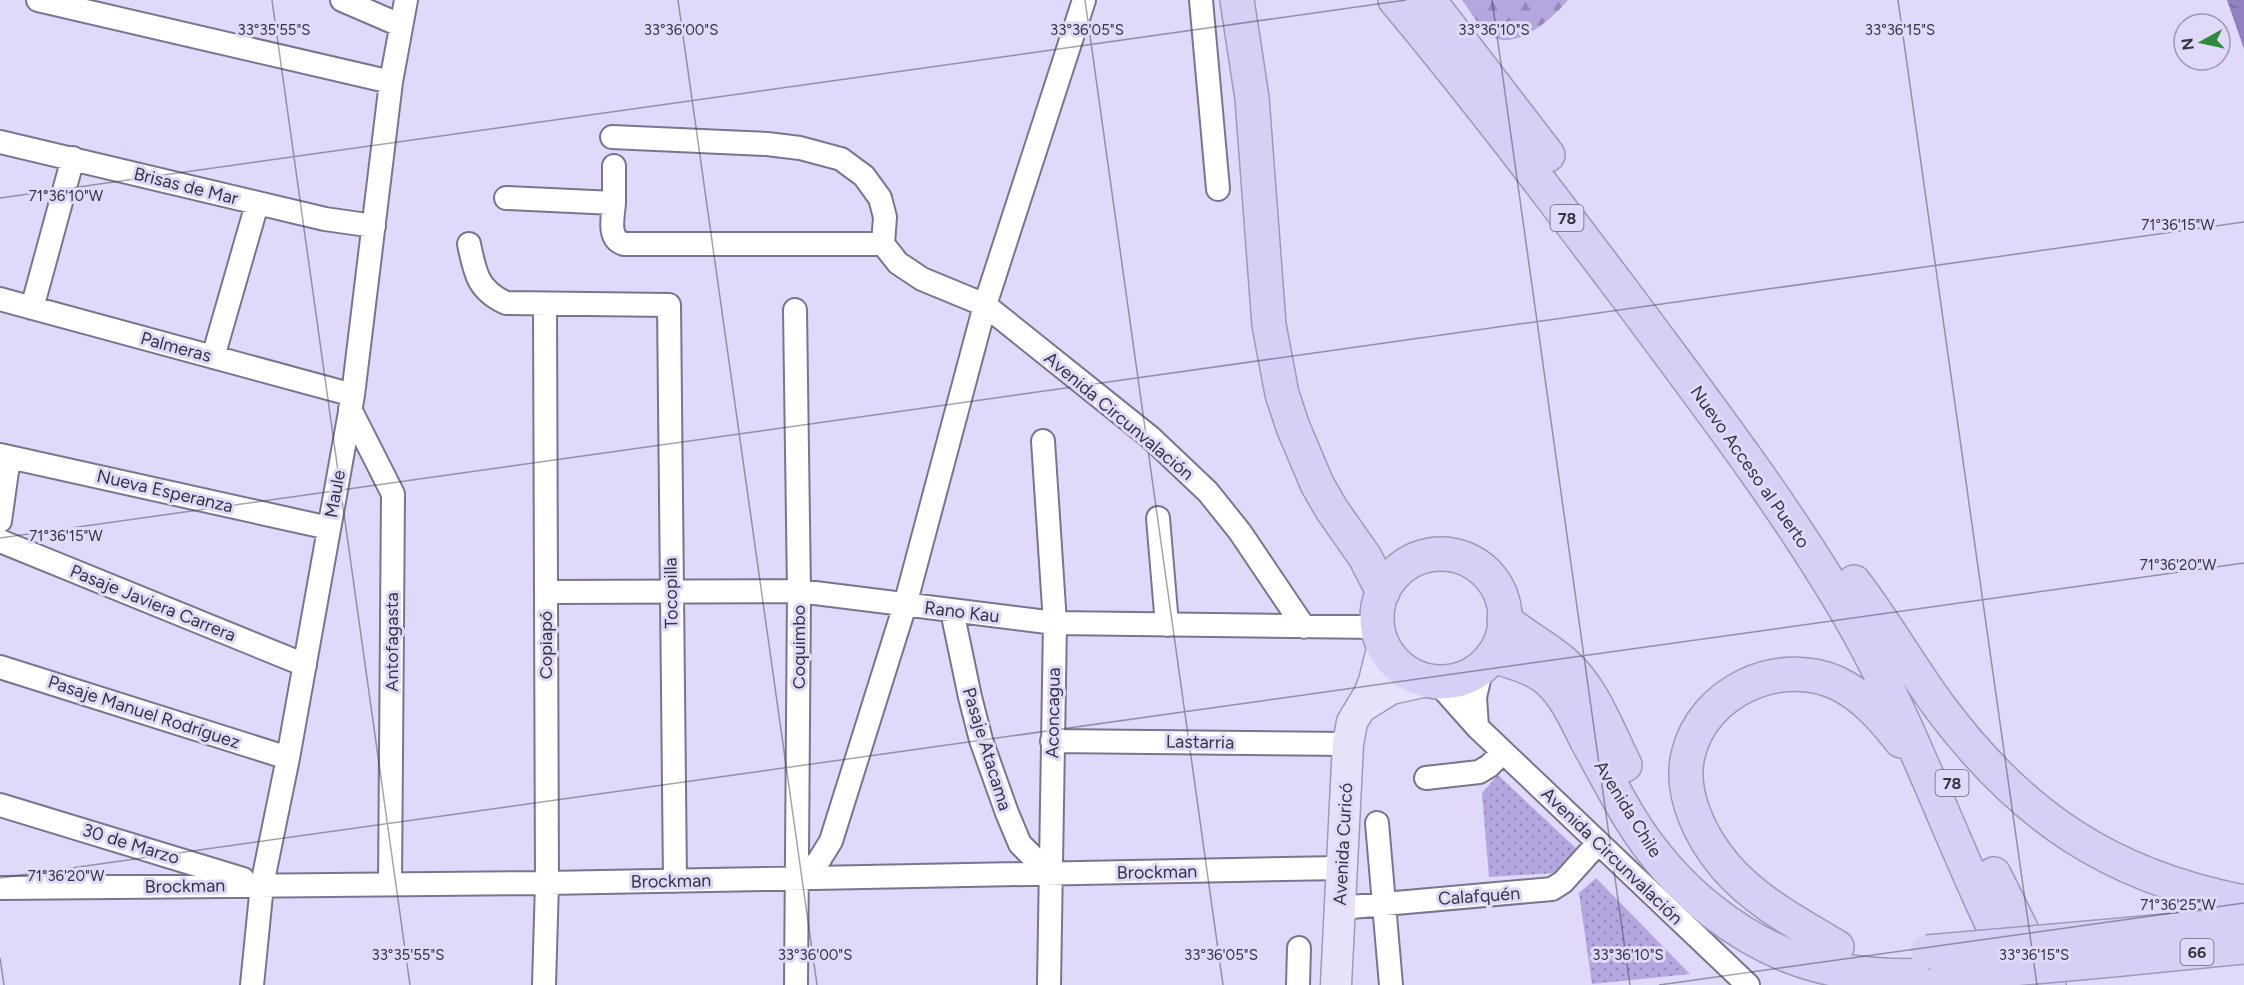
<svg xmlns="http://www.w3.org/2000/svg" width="2244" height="985" font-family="Figtree,sans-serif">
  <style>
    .grass { fill: url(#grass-dots) }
    .forest { fill: url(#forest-firs) }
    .water { fill: url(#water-ripples) }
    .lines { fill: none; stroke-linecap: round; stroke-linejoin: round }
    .minor-casing { stroke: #7b7490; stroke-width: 26 }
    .major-casing { stroke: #9f99b6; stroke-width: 33 }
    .highway-casing { stroke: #9f99b6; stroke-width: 36 }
    .minor { stroke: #fff; stroke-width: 22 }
    .major { stroke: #e7e2f9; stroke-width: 30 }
    .highway { stroke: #d7cff5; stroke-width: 33 }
    .highway-bridge-casing { stroke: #9f99b6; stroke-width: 36; stroke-linecap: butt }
    .highway-bridge { stroke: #d7cff5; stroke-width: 33 }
    .ticks { fill: none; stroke: #383541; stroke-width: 1.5; stroke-opacity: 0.45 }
    .labels { text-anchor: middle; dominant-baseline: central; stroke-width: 6; stroke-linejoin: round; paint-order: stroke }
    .shield { fill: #e0d9f9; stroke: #6a6678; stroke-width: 1.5 }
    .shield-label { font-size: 16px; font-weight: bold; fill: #383541 }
    .street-label { font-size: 18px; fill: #383541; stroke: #e0d9f9 }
    .ticks-label { font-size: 15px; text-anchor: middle; fill: #383541; stroke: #e0d9f9; stroke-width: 6; stroke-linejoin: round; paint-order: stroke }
  </style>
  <defs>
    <pattern id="grass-dots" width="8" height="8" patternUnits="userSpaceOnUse" patternTransform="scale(1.5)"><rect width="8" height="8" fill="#b5a6e0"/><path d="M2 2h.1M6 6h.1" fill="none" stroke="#9488b7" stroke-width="1.8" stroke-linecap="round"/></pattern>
    <pattern id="forest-firs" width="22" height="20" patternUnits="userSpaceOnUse" patternTransform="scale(1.5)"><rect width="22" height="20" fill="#b5a6e0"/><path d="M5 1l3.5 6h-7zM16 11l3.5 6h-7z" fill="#9488b7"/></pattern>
    <pattern id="water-ripples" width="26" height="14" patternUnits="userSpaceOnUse" patternTransform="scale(1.5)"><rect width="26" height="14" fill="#9280c3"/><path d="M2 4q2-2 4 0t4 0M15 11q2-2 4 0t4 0" fill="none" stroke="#786aa0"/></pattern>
  </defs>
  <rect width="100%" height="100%" fill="#e0d9f9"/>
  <path class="grass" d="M1498 775 1578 850 1555 873 1489 877 1482 793Z
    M1596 878 1690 974 1592 984 1579 893Z"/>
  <path class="forest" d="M1462 0H1568C1552 19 1514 54 1488 34 1478 26 1470 10 1462 0Z"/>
  <path class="water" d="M2227 0H2244V49Z"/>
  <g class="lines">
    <defs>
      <path id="minor" d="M38 0 391 82
        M342 0 400 25
        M1201 0 1218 189
        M612 137 767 144 800 148 841 159 864 176 880 198 885 217 883 244
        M0 142 325 219 374 226
        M506 198 614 203C613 217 607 239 624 244H883L898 263 922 279 985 305 1150 437 1208 492 1240 532 1304 627
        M614 203V166
        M469 244C475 272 477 290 506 303L669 305 675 881
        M0 299 353 395
        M32 308 73 158
        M795 310 799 591 796 985
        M213 357 257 204
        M350 409 393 494 390 884
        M1043 441 1055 623 1049 985
        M0 455 329 528
        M1158 518 1167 625
        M0 521 9 457
        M0 541 305 665
        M546 592 799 591 1055 623 1378 627
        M952 611 970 697 981 740 1007 813 1020 844 1050 874
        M0 667 288 758
        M1437 682 1477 727 1748 985
        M1477 727 1475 697 1482 667
        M1052 741 1348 744
        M1426 778 1479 772 1489 766 1503 752
        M0 805 243 879
        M1377 823 1391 985
        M798 879 818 862 831 841 905 605 985 305 1084 0
        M0 888 547 883 1341 868
        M1340 908 1552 889 1563 882 1598 843
        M252 985 262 885 288 758 353 395 391 82 406 0
        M544 985 547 883 545 304
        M1298 985 1299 948"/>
      <path id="major" d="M1362 707 1391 689 1427 681
        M1336 985 1348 744 1352 722 1369 694 1374 681 1383 645"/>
      <path id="highway" d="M1237 0 1252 98 1269 325 1282 394 1293 427 1317 484 1332 510 1365 557 1383 592
        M1395 0C1477 98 1554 200 1631 302 1706 403 1783 503 1847 612 1917 731 1957 864 2023 985
        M1429 0 1548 155
        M1377 618a64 64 0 1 1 128 0a64 64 0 1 1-128 0Z
        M1854 582C1885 622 1909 665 1939 706 2020 815 2109 876 2244 902
        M1504 619C1523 636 1545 646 1564 663 1593 688 1608 731 1625 765
        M1492 656C1510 661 1528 666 1543 676 1565 692 1576 720 1588 743 1601 767 1614 791 1628 815 1672 888 1744 949 1828 968 1867 976 1906 977 1946 975
        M1994 874 2049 985
        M2100 937 2244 924
        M1837 947C1799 924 1756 902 1726 867 1701 838 1679 794 1688 755 1703 691 1779 657 1837 683 1864 696 1883 718 1901 741
        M2112 960 2244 947"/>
    </defs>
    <use href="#minor" class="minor-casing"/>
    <use href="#major" class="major-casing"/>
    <use href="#highway" class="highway-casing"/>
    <use href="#minor" class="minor"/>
    <use href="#major" class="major"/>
    <use href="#highway" class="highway"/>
    <defs>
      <path id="highway-bridge" d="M1927 952 2100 937
        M1946 975 2112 960"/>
    </defs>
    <use href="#highway-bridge" class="highway-bridge-casing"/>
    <use href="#highway-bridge" class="highway-bridge"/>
  </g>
  <path class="ticks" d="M272 0 410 985M678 0 817 985M1085 0 1223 985M1492 0 1630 985M1898 0 2037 985M0 198 1406 0M0 538 2244 222M0 878 2244 563M0 958 4 985M1659 985 2244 903"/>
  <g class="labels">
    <g class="shield">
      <rect x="1550.5" y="205" width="33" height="26" rx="4.5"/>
      <rect x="1935.5" y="770" width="33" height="26" rx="4.5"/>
      <rect x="2180.5" y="939" width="33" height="26" rx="4.5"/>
    </g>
    <g class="shield-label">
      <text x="1567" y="218">78</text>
      <text x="1952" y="783">78</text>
      <text x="2197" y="952">66</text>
    </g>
    <g class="street-label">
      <text transform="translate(186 186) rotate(14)">Brisas de Mar</text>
      <text transform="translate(176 347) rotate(15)">Palmeras</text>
      <text transform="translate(1119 416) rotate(40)">Avenida Circunvalación</text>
      <text transform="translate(1750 467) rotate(55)">Nuevo Acceso al Puerto</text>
      <text transform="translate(165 491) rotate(13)">Nueva Esperanza</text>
      <text transform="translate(335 494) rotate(-80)">Maule</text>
      <text transform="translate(671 593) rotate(-91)">Tocopilla</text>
      <text transform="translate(153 603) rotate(22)">Pasaje Javiera Carrera</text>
      <text transform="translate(962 612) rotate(7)">Rano Kau</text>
      <text transform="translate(392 642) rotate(-90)">Antofagasta</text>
      <text transform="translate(546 645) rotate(-90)">Copiapó</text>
      <text transform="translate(799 647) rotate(-90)">Coquimbo</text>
      <text transform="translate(144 712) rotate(18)">Pasaje Manuel Rodríguez</text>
      <text transform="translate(1053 713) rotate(-89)">Aconcagua</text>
      <text transform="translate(1200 742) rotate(1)">Lastarria</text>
      <text transform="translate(987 749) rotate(73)">Pasaje Atacama</text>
      <text transform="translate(1628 809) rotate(58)">Avenida Chile</text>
      <text transform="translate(131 844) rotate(17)">30 de Marzo</text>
      <text transform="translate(1343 844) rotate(-87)">Avenida Curicó</text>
      <text transform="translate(1612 856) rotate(44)">Avenida Circunvalación</text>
      <text transform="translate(1157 872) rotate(-1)">Brockman</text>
      <text transform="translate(671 881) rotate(-1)">Brockman</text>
      <text transform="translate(185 886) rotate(-1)">Brockman</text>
      <text transform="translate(1479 896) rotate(-4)">Calafquén</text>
    </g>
  </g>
  <g class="ticks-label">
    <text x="274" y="35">33°35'55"S</text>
    <text x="681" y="35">33°36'00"S</text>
    <text x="1087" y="35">33°36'05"S</text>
    <text x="1494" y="35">33°36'10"S</text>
    <text x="1900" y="35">33°36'15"S</text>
    <text x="66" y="201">71°36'10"W</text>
    <text x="2178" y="230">71°36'15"W</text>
    <text x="66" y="541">71°36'15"W</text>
    <text x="2178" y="570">71°36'20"W</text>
    <text x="66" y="881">71°36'20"W</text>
    <text x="2178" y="910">71°36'25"W</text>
    <text x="408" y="960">33°35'55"S</text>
    <text x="815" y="960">33°36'00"S</text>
    <text x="1221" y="960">33°36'05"S</text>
    <text x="1628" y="960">33°36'10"S</text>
    <text x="2034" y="960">33°36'15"S</text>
  </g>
  <g transform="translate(2202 42) rotate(262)"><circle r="28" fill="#e0d9f9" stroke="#9d97af" stroke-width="1.5"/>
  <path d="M0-4.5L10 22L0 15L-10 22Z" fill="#2e8a3b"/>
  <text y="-9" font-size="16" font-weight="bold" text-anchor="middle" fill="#383541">N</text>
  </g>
</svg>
